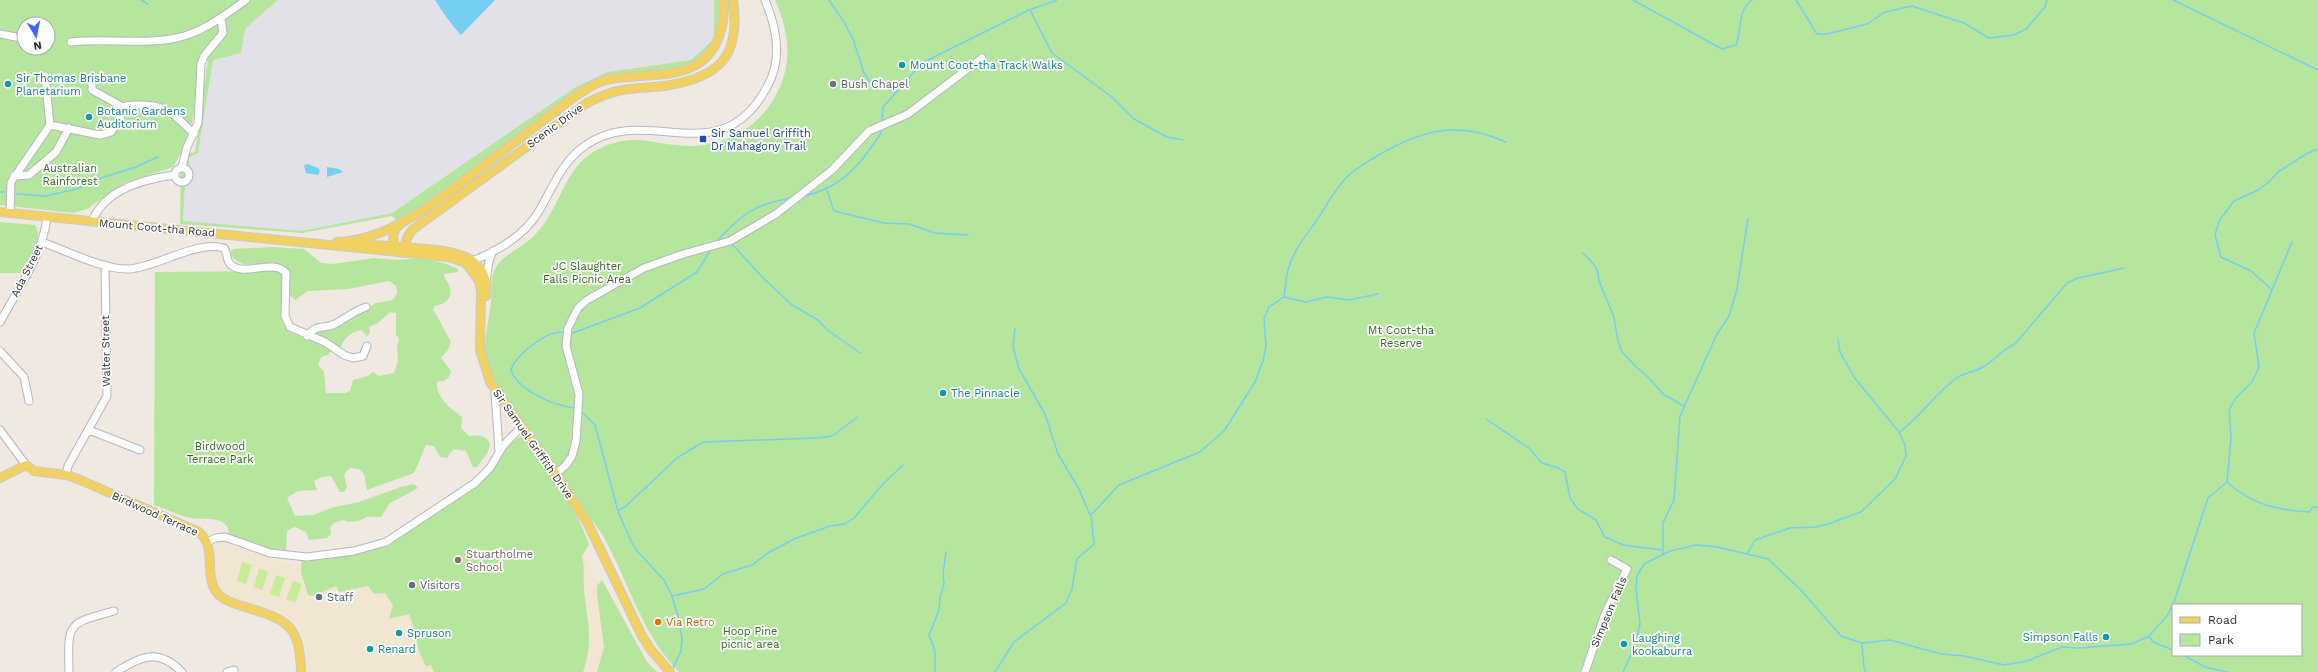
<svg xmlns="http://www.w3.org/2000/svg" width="2318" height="672" font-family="'Work Sans',sans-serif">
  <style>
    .industrial { fill: #e3e1e8 }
    .education { fill: #f0e6d1 }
    .green { fill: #b6e59e; fill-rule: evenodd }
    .pitch { fill: #c9ec9a }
    .water { fill: #75cff0 }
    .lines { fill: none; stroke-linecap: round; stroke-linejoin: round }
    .stream { stroke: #75cff0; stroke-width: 1.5 }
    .minor-casing { stroke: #b4b7c1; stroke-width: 9 }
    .major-casing { stroke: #c9c9c9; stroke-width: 10 }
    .minor { stroke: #fff; stroke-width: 7 }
    .major { stroke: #f2d163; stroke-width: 8 }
    .culture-dot { fill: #0f9aa8; stroke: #fff; stroke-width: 1.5 }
    .worship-dot { fill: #6b7280; stroke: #fff; stroke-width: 1.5 }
    .transit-dot { fill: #1a4fb4; stroke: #fff; stroke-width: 1.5 }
    .education-dot { fill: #8d6e63; stroke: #fff; stroke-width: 1.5 }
    .service-dot { fill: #5c6f8a; stroke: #fff; stroke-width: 1.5 }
    .food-dot { fill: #e8710a; stroke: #fff; stroke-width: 1.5 }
    .labels { text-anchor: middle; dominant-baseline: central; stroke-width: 3.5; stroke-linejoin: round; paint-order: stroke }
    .culture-label { font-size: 11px; fill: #0d838f; stroke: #fff; text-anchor: start }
    .worship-label { font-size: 11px; fill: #5b616d; stroke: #fff; text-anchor: start }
    .street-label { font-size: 11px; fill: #2e2e2e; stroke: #fff }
    .transit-label { font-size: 11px; fill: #164399; stroke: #fff; text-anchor: start }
    .park-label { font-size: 11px; fill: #2c6e1b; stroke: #fff }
    .education-label { font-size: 11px; fill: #785e54; stroke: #fff; text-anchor: start }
    .service-label { font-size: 11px; fill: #4e5e75; stroke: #fff; text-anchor: start }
    .food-label { font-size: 11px; fill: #c56008; stroke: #fff; text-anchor: start }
  </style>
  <rect width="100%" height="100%" fill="#efe9e1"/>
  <path class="industrial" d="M278 0H714V39L691 60 607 72 574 88 392 213 302 231 183 222 185 185 193 177 188 158 198 153 213 59 241 53 245 29Z"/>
  <path class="education" d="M520 442 649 672H306V652L304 640 298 626 286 616 229 596 220 590 215 582 214 553 219 542 290 564 369 556 419 528Z"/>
  <path class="green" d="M0 0H278L245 29 241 53 213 60 198 153 188 158 193 177 185 185 183 221 302 231 392 213 574 88 607 72 691 60 714 39V0H720L722 12 717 38 701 58 684 67 664 70 612 75 468 172 414 213 397 221 392 216 302 233 180 224 181 156 195 152 208 59H201L190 137 173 167 124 183 87 209 73 213 0 205ZM24 24H48V48H24Z
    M775 0H2318V672H679C641 633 629 582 603 536 597 526 590 518 584 509 567 483 549 458 532 433 514 407 485 384 485 349 485 335 489 318 491 303 492 294 490 280 494 271 500 257 517 250 528 241 534 237 539 230 544 224 563 197 568 162 601 148 634 132 654 145 687 146 727 147 763 125 779 89 793 59 788 29 775 0ZM2173 605H2301V655H2173Z
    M0 222 35 225C44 239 31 260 25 273H0Z
    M272 247 304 249 321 263 334 264 374 258 397 260 420 258 444 263 458 269V272L444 274C444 279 446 279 448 283 455 296 447 304 435 306L433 309 451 342 448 350 441 358 451 371C449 380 445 381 437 382 436 398 450 408 462 417L461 428 469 436C478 435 486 435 490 444L488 452 477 467H473L466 451 454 449 449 454 448 458 440 457 434 446 426 445 414 473 367 490 364 474 359 469 350 468 344 474 347 487 344 492H340L331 476 322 477 314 481 317 490 298 491 287 498 295 516 313 515 334 507 359 502 401 487 414 484 418 488 390 503 381 517H367L358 521 349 522 343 520 334 523 330 527 331 534 327 538 309 540 306 532 295 527 287 531 286 552 282 554 229 537C230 513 204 521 190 518 178 515 166 509 154 505L155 272 282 271 283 324 289 332 328 348 331 351 328 355 321 357 318 365 324 372 326 393H345L350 391 353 380 368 376 373 372 379 376 394 373 398 361 397 348 399 338 396 335V313L390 312 378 323 369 327 370 333 367 336 361 330C352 331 343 339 341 347L316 337 313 332 315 330H332L376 303 393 300 397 293 396 286 389 281 348 289 308 291 295 300 290 295V271C274 251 242 279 230 252L234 249Z
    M522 436 526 440C548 473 577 507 589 545L582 556C585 568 583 578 584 590 587 621 594 641 583 672H434L431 665 426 666C415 647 417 633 409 614L389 619 393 605 385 593 374 594 368 586 339 592 336 586 313 596 308 595 301 572 302 557 386 542 495 466 510 443Z
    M602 580 647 662 657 672H597L604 647 597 594V586Z"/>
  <path class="pitch" d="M242 562 252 565 246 584 237 581Z
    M259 568 268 572 262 590 254 587Z
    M276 575 285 578 279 597 270 594Z
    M293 581 302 584 295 603 286 599Z"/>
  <path class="water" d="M435 0H495L461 35C452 25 443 13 435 0Z
    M308 164 318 168 320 171 318 175 306 173 304 165Z
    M327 167 339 169 343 172 327 177Z"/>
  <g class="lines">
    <path class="stream" d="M141 0 148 4
      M829 0 844 22 853 39 864 73 870 82 895 92
      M1633 0 1722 49 1736 45C1742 31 1737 10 1752 0
      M1796 0 1817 34H1827L1867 24 1885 12 1912 6 1964 23 1989 38 2014 35 2026 29 2045 7 2047 0
      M2173 0 2318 70
      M1030 10 1052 53 1112 97 1134 119 1167 137 1183 140
      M882 123 883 107 922 63 1029 10 1057 0
      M826 187 834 211 884 223 909 224 935 233 968 235
      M0 192H4
      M17 194 46 196 76 189 104 177 136 167 158 157
      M803 196C841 189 862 163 881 133L882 128
      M717 241C742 214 754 204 792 198
      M732 244 763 278 792 305 818 320 826 329 860 353
      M1583 253C1592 262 1599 268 1599 281L1614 317 1618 341 1622 352 1636 367 1648 377 1663 394 1684 406
      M2271 289 2251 271 2221 257 2215 235 2219 221 2234 201 2258 190 2269 182 2278 172 2306 154 2318 149
      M1284 297 1306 302 1327 297 1349 300 1378 294
      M1015 329 1013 347 1019 369 1045 414 1058 454 1079 489 1090 515
      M565 333C549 328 515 355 511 370 518 391 555 406 575 408
      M570 334 640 308 697 272 711 249
      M580 410 595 425 618 511 630 539 636 550 664 580 672 596 678 616 682 638 681 651 672 670
      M1486 419 1529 448 1542 463 1558 468 1565 472 1570 498 1578 509 1596 520 1605 537 1623 545 1661 550
      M1900 432C1920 416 1935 395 1955 379 1963 373 1974 372 1983 367 1995 360 2003 349 2015 344L2067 283 2078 278 2124 268
      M2227 482 2231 438 2229 410 2235 399 2252 382 2259 367 2254 333 2292 242
      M618 511 626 506 677 458 703 442 817 438 832 436 858 417
      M1663 554V523L1674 500 1680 416 1716 336 1729 316 1737 289 1748 218
      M1747 554 1755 540 1790 528 1816 527 1828 524 1861 512 1895 479 1906 456 1905 445 1899 432 1854 377 1840 352 1838 340
      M672 596 704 589 723 574 752 565 768 553 794 539 830 526 845 524 854 518 883 484 903 465
      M2149 636 2153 642 2173 650
      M1862 643 1864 668 1866 672
      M2183 655 2205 667 2227 672
      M935 672V651L929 635 939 610 940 598 944 584 943 574 946 552
      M995 672 1014 642 1066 603 1072 589 1077 559 1094 544 1091 515 1119 485 1200 452 1224 431 1255 382 1263 361 1266 346 1264 319 1269 307 1284 297C1285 287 1286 276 1289 267 1294 250 1307 234 1317 220 1326 206 1334 191 1345 179 1354 169 1366 163 1377 156 1421 130 1458 120 1506 142
      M1623 672 1634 648 1640 624 1636 589 1637 576 1644 564 1670 551 1696 545 1717 547 1768 559 1800 589 1841 636 1862 643 1890 640 1941 654 1964 656 2004 665 2027 661 2062 647 2078 648 2132 644 2149 636 2167 616 2174 602 2208 498 2227 482C2251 504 2276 510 2309 512L2313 507H2318"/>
    <defs>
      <path id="minor" d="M0 34 21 38
        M71 42C106 38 142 45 176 38 202 33 225 15 246 0
        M92 85V90L123 107
        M50 125 100 135 111 132 120 118 123 107C130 104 136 105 144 105 170 106 177 118 194 134
        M182 167 187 147 198 123 201 64 204 56 223 33 221 18
        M175 175a7 7 0 1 1 14 0a7 7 0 1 1-14 0Z
        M14 176 29 175 56 152 69 128
        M10 213 11 182 50 125 45 76
        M92 222C104 189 144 179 175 175
        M42 242C67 251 104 270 129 269 158 267 196 240 224 248 228 253 226 261 231 265 246 277 273 258 286 273L285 316 290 327 325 342 344 355 353 358 363 356 367 346
        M472 261C498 251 525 235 539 211 553 187 562 161 586 145 647 102 720 175 767 87 783 59 777 28 765 0
        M486 281 489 261 493 251
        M0 322C18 289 42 256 47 218
        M307 336C317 323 323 330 335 324 346 318 354 311 366 307
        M0 351 24 377 29 401
        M495 392 499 451
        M0 430 26 465
        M89 430 140 450
        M556 474 566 465 572 456 576 441 579 394 566 346 568 328 578 308 587 300 644 268 683 254 730 241 776 214 832 170 869 131 908 114 982 58
        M66 475 68 466 107 396 105 265
        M207 542 216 538 225 537 270 553 307 557 354 551 386 542 475 483 490 468 503 446 521 427
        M69 672C68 623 66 624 114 611
        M116 672C141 656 158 648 182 672
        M227 672 234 670
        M1585 672 1605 614 1627 569 1611 560"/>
      <path id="major" d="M0 212 449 257 466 263 479 281 481 291 480 350 490 382 556 474 588 524 642 636 651 650 670 672
        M337 242C392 241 446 194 488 162 517 141 545 119 573 98 585 90 597 81 611 79 650 72 700 83 718 39 724 25 725 14 723 0
        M356 244C376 245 395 246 415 248 446 251 491 251 486 296
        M399 250C391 242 391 230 401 224
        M403 253 407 238 412 230 587 103C597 98 607 93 618 91 633 87 649 88 664 86 719 78 741 57 733 0
        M0 478 26 465 34 471 66 475 78 479 199 532C219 549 201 578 220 596 227 602 236 604 245 607 287 620 300 624 301 672"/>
    </defs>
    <use href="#minor" class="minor-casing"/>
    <use href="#major" class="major-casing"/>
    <use href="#minor" class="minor"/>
    <use href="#major" class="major"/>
  </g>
  <g class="culture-dot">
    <circle cx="902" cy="65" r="4"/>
    <circle cx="8" cy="84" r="4"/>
    <circle cx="89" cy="117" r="4"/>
    <circle cx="943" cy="393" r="4"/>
    <circle cx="399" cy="633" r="4"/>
    <circle cx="2106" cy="637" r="4"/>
    <circle cx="1624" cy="644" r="4"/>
    <circle cx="370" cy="649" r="4"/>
  </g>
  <circle class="worship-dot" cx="833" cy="84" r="4"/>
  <rect class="transit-dot" x="699" y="135" width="8" height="8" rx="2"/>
  <circle class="education-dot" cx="458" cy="560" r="4"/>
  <g class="service-dot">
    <circle cx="412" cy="585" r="4"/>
    <circle cx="319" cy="597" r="4"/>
  </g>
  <circle class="food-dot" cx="658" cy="622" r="4"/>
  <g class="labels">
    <g class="culture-label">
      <text x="910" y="65">Mount Coot-tha Track Walks</text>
      <text x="16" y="78">Sir Thomas Brisbane<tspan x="16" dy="13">Planetarium</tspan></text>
      <text x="97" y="111">Botanic Gardens<tspan x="97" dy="13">Auditorium</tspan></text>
      <text x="951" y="393">The Pinnacle</text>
      <text x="407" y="633">Spruson</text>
      <text x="2098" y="637" text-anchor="end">Simpson Falls</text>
      <text x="1632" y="638">Laughing<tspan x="1632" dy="13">kookaburra</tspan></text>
      <text x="378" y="649">Renard</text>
    </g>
    <g class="worship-label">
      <text x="841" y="84">Bush Chapel</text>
    </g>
    <g class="street-label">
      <text transform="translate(555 126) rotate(-36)">Scenic Drive</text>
      <text transform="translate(157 228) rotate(5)">Mount Coot-tha Road</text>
      <text transform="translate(27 271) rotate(-63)">Ada Street</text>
      <text transform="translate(106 351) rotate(-91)">Walter Street</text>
      <text transform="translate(533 444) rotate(55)">Sir Samuel Griffith Drive</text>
      <text transform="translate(155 514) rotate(24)">Birdwood Terrace</text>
      <text transform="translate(1609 612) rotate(-67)">Simpson Falls</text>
    </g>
    <g class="transit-label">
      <text x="711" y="133">Sir Samuel Griffith<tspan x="711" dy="13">Dr Mahagony Trail</tspan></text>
    </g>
    <g class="park-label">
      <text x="70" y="168">Australian<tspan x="70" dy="13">Rainforest</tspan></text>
      <text x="587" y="266">JC Slaughter<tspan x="587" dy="13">Falls Picnic Area</tspan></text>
      <text x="1401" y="330">Mt Coot-tha<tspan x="1401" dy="13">Reserve</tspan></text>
      <text x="220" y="446">Birdwood<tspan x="220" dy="13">Terrace Park</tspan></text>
      <text x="750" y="631">Hoop Pine<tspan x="750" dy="13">picnic area</tspan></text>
    </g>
    <g class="education-label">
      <text x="466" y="554">Stuartholme<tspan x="466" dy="13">School</tspan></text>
    </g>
    <g class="service-label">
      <text x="420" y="585">Visitors</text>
      <text x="327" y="597">Staff</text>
    </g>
    <g class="food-label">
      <text x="666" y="622">Via Retro</text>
    </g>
  </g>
  <rect x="2172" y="604" width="130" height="52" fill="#ffffff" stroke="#ababab"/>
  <rect x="2180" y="617" width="20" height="6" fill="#f2d163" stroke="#ababab"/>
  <text x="2208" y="624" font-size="12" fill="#2e2e2e">Road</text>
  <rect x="2180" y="634" width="20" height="12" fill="#b6e59e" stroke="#ababab"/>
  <text x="2208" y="644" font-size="12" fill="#2e2e2e">Park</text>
  <g transform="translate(36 36) rotate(170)"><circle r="19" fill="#ffffff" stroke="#ababab"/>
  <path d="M0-3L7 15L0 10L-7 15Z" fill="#4264fb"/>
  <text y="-6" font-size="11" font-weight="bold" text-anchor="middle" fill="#2e2e2e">N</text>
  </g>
</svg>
